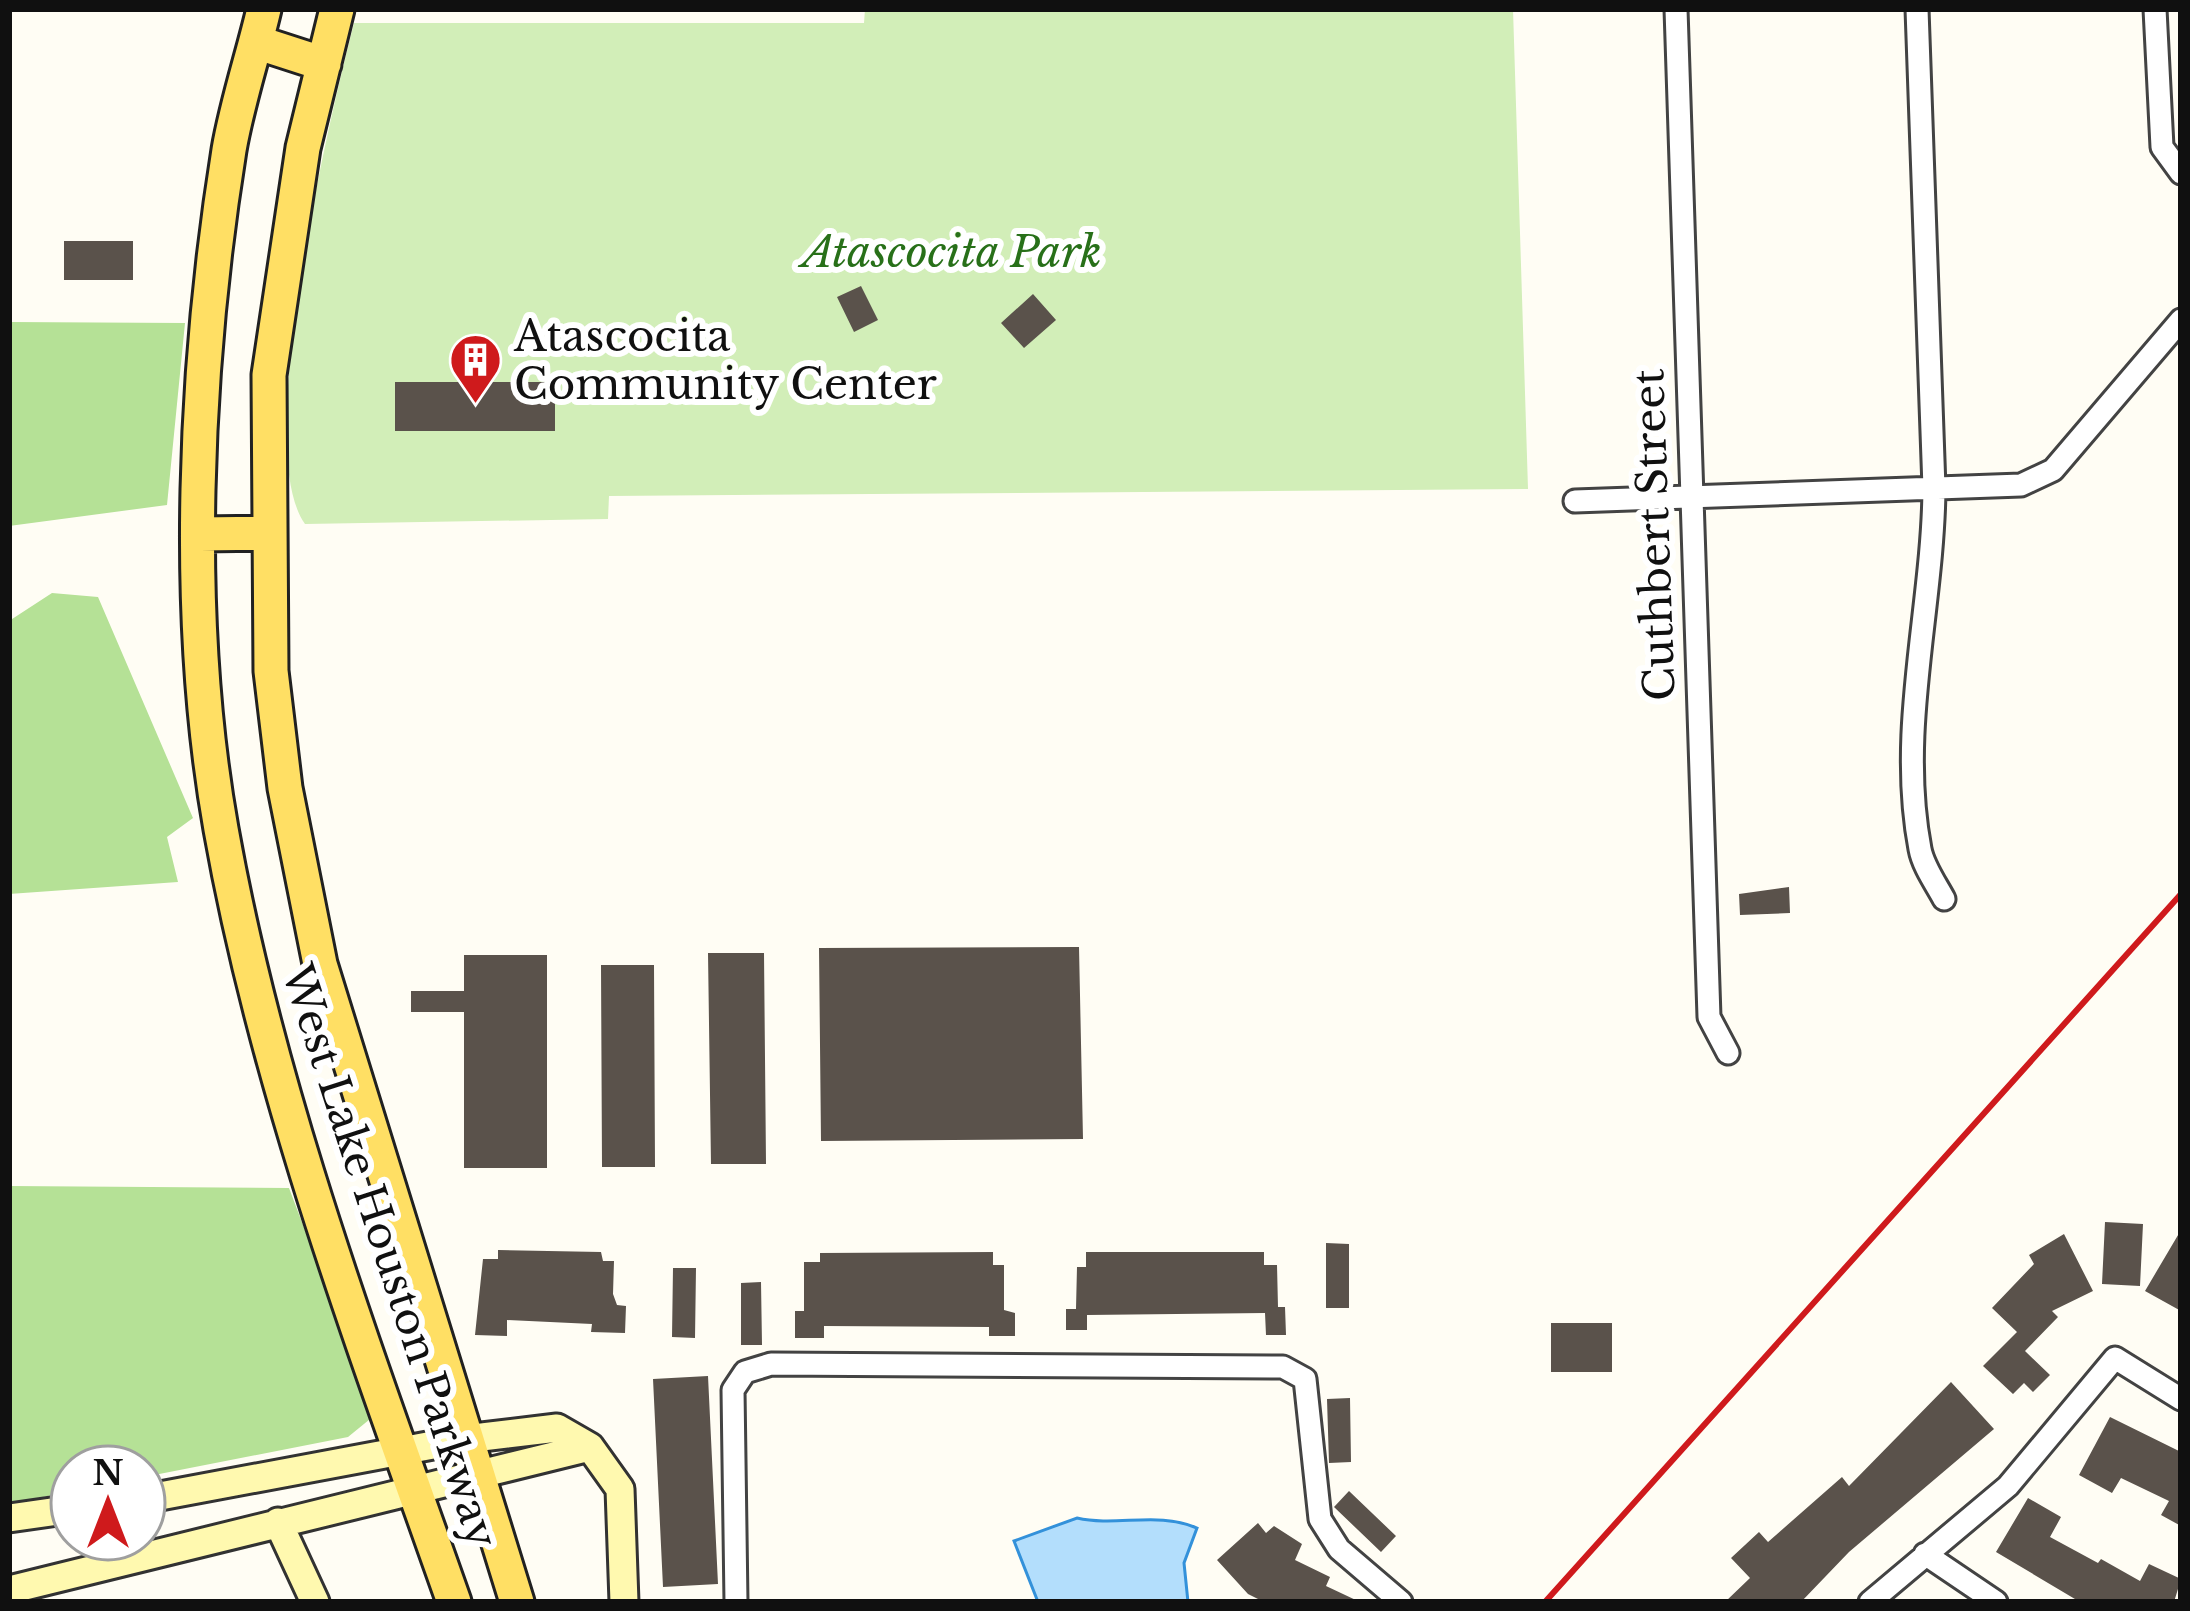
<svg xmlns="http://www.w3.org/2000/svg" width="2190" height="1611" font-family="'Libre Baskerville',serif">
  <style>
    .green { fill: #d2eeb8 }
    .forest { fill: #b5e196 }
    .water { fill: #b3defc; stroke: #3391da; stroke-width: 3 }
    .building { fill: #5a524b }
    .lines { fill: none; stroke-linecap: round; stroke-linejoin: round }
    .street-casing { stroke: #434343; stroke-width: 27 }
    .secondary-casing { stroke: #323232; stroke-width: 33 }
    .primary-casing { stroke: #212121; stroke-width: 39 }
    .street { stroke: #fff; stroke-width: 21 }
    .secondary { stroke: #fff9af; stroke-width: 27 }
    .primary { stroke: #ffdf64; stroke-width: 33 }
    .rail { stroke: #cf1a1c; stroke-width: 6 }
    .labels { text-anchor: middle; dominant-baseline: central; stroke-width: 12; stroke-linejoin: round; paint-order: stroke }
    .park-label { font-size: 42px; font-style: italic; fill: #287019; stroke: #fff }
    .poi-label { font-size: 42px; fill: #101010; stroke: #fff; text-anchor: start }
    .street-label { font-size: 42px; fill: #101010; stroke: #fff }
  </style>
  <rect width="100%" height="100%" fill="#fffdf4"/>
  <path class="green" d="M865 9H1513L1528 489 609 496 608 519 305 524C251 449 330 117 354 23H864Z"/>
  <path class="forest" d="M9 322 185 323 167 505 9 526Z
    M52 593 98 597 193 818 167 837 178 882 9 894V621Z
    M9 1186 289 1188 375 1415 348 1437 144 1477V1467H72V1491L9 1504Z"/>
  <path class="water" d="M1077 1518C1117 1527 1158 1511 1197 1528L1184 1563 1188 1602H1038L1014 1541Z"/>
  <path class="building" d="M64 241H133V280H64Z
    M861 286 878 320 854 332 837 297Z
    M1033 294 1056 320 1024 348 1001 323Z
    M395 382H555V431H395Z
    M1789 887 1790 913 1740 915 1739 894Z
    M1079 947 1083 1139 821 1141 819 948Z
    M708 953H764L766 1164H711Z
    M464 955H547V1168H464V1012H411V991H464Z
    M601 965H654L655 1167H602Z
    M2105 1222 2143 1224 2140 1286 2102 1284Z
    M2181 1230V1311L2145 1291Z
    M2064 1234 2093 1291 2052 1311 2058 1317 2025 1351 2050 1375 2033 1392 2024 1383 2013 1394 1983 1366 2017 1332 1992 1308 2034 1264 2029 1255Z
    M1326 1243 1349 1244V1308H1326Z
    M498 1250 601 1252 603 1261H614L613 1294 617 1305 626 1306 625 1333 591 1332 592 1324 507 1320V1336L475 1335 483 1259H498Z
    M993 1252V1265H1004V1310L1015 1313V1336H989V1327L824 1326V1338H795V1311H804V1262H820V1253Z
    M1086 1252H1264V1265H1277L1278 1307H1285L1286 1335H1266L1265 1313 1087 1315V1330H1066V1309H1076L1077 1267H1086Z
    M673 1268H696L695 1338 672 1337Z
    M761 1282 762 1345H741V1283Z
    M1551 1323H1612V1372H1551Z
    M708 1376 718 1584 663 1587 653 1379Z
    M1951 1382 1994 1429 1849 1552 1801 1602H1725L1750 1578 1731 1558 1759 1532 1768 1542 1842 1477 1849 1486Z
    M1350 1398 1351 1462 1329 1463 1327 1399Z
    M2110 1417 2181 1452V1526L2161 1515 2169 1501 2121 1478 2112 1493 2079 1475Z
    M1349 1491 1396 1536 1381 1552 1334 1507Z
    M2028 1498 2061 1517 2050 1537 2098 1563 2101 1559 2140 1581 2149 1564 2181 1579 2174 1602H2080L1996 1552Z
    M1258 1523 1266 1533 1274 1526 1302 1544 1295 1560 1330 1577 1326 1586 1360 1602H1264L1248 1594 1217 1560Z"/>
  <g class="lines">
    <defs>
      <path id="street" d="M1676 9 1709 1017 1728 1053
        M1917 9 1934 488C1933 608 1897 729 1920 849 1923 866 1936 884 1944 899
        M2155 9 2162 147 2181 173
        M1575 501 2021 485 2053 470 2181 320
        M1925 1554 1996 1602
        M736 1602 733 1390 745 1372 771 1364 1283 1367 1305 1379 1320 1519 1339 1549 1401 1602
        M1870 1602 2008 1486 2115 1358 2181 1399"/>
      <path id="secondary" d="M144 1499 465 1439 557 1428 590 1447 620 1489 624 1602
        M9 1518 72 1509
        M278 1522 315 1602
        M9 1590 590 1447"/>
      <path id="primary" d="M264 9C253 56 237 103 229 150 195 363 183 616 221 829 268 1094 365 1349 454 1602
        M337 9 303 148 269 375 271 671 285 788 320 964 517 1602
        M256 42 324 64
        M200 534 267 533"/>
    </defs>
    <use href="#street" class="street-casing"/>
    <use href="#secondary" class="secondary-casing"/>
    <use href="#primary" class="primary-casing"/>
    <use href="#street" class="street"/>
    <use href="#secondary" class="secondary"/>
    <use href="#primary" class="primary"/>
    <path class="rail" d="M1545 1602 2181 894"/>
  </g>
  <defs>
    <symbol id="building-pin" viewBox="-11 -11 22 30"><path d="M0 17L-7.5 6A9.5 9.5 0 1 1 7.5 6Z" fill="#cf1a1c" stroke="#fff"/><path d="M-4-6H4V6H1V3H-1V6H-4ZM-2.5-4.3h1.7v1.8h-1.7ZM.8-4.3h1.7v1.8H.8ZM-2.5-1h1.7V.8h-1.7ZM.8-1h1.7V.8H.8Z" fill="#fff"/></symbol>
  </defs>
  <g fill-rule="evenodd">
    <use href="#building-pin" x="446" y="330" width="59" height="81"/>
  </g>
  <g class="labels">
    <g class="park-label">
      <text x="952" y="252">Atascocita Park</text>
    </g>
    <g class="poi-label">
      <text x="514" y="336">Atascocita<tspan x="514" dy="48">Community Center</tspan></text>
    </g>
    <g class="street-label">
      <text transform="translate(1654 535) rotate(-92)">Cuthbert Street</text>
      <text transform="translate(390 1256) rotate(72)">West Lake Houston Parkway</text>
    </g>
  </g>
  <rect width="2190" height="1611" fill="none" stroke="#101010" stroke-width="24"/>
  <g transform="translate(108 1503)"><circle r="57" fill="#ffffff" stroke="#9f9f9f" stroke-width="3"/>
  <path d="M0-9L21 45L0 30L-21 45Z" fill="#cf1a1c"/>
  <text y="-18" font-size="33" font-weight="bold" text-anchor="middle" fill="#101010">N</text>
  </g>
</svg>
